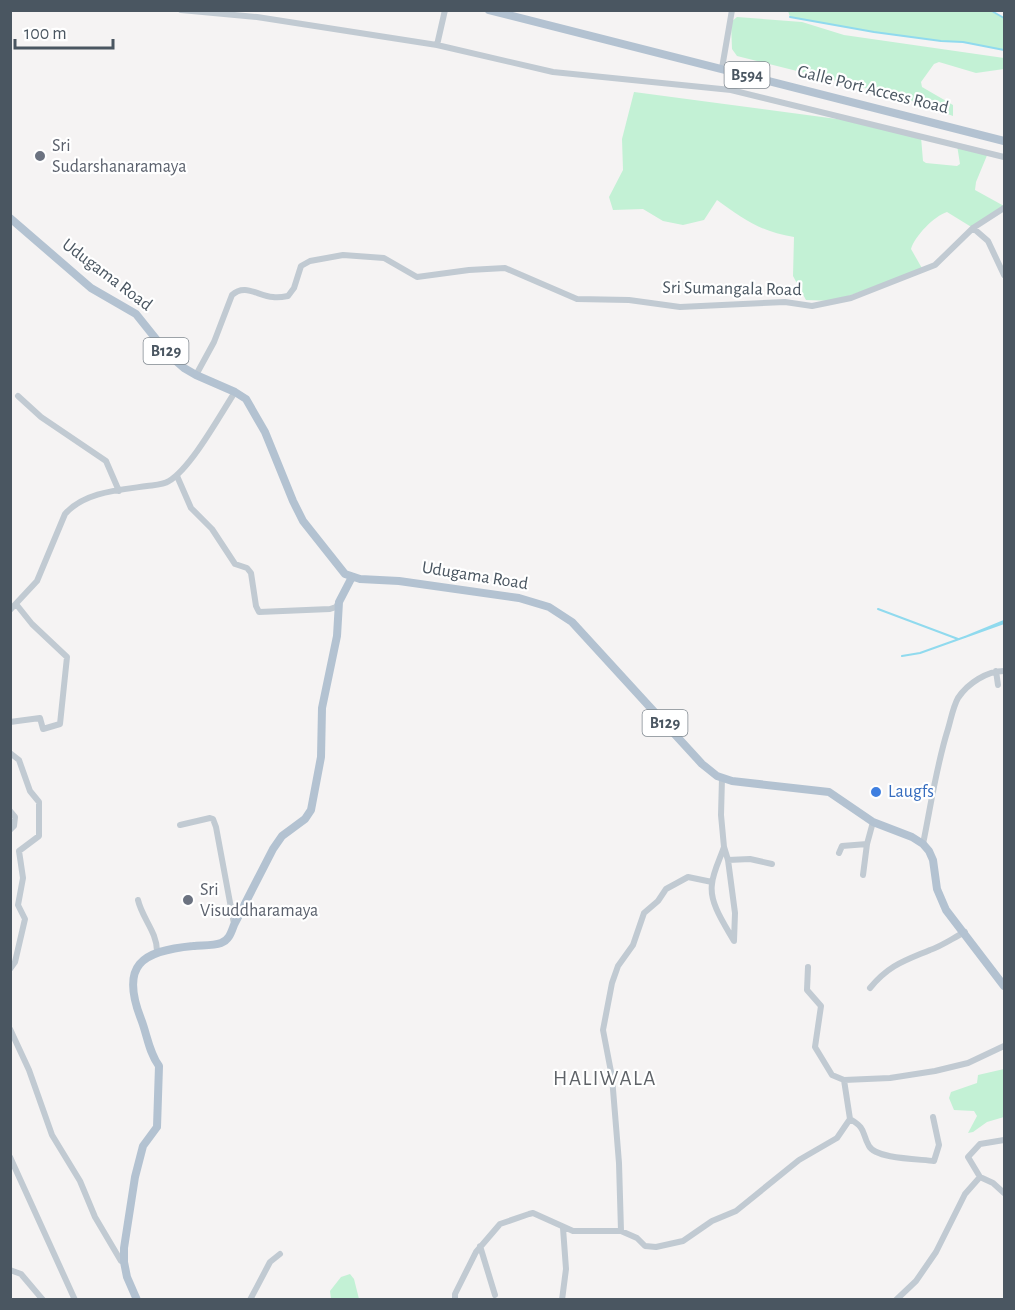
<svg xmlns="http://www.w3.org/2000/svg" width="1015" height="1310" font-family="'Alegreya Sans',sans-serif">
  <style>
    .green { fill: #c3f1d5 }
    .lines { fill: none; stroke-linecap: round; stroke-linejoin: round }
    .stream { stroke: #90daee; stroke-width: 2 }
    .minor { stroke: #c1cad2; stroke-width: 6 }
    .major { stroke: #b3c2d1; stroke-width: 8 }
    .worship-dot { fill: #6b7280; stroke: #fff; stroke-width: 2 }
    .shop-dot { fill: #3f7fe0; stroke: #fff; stroke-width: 2 }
    .labels { text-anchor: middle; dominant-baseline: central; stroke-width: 4.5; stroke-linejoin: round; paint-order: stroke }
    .shield { fill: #fff; stroke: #808990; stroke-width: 1.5 }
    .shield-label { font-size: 16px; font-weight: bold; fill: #4a5661 }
    .street-label { font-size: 18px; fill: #4a5661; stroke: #fff }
    .worship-label { font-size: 18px; fill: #5b616d; stroke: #fff; text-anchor: start }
    .shop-label { font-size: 18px; fill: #366cbe; stroke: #fff; text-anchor: start }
    .quarter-label { font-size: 21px; letter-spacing: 1.5px; fill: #5f6368; stroke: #fff }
  </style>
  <rect width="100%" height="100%" fill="#f5f3f3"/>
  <path class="green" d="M788 11H990L1004 18V50L963 42 941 41 874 32 790 17Z
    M737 17 802 22 844 35 1004 58V69L976 73 939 62 934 64 921 82 922 87 953 105V116L901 97 737 56 732 49 731 22Z
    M634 92 867 123 921 137 923 161 926 163 957 166 960 164 957 145 988 153 976 182 975 190 1004 206 973 228 947 212C934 216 915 236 911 249L923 270 834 301 806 300 793 276 794 237C761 232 743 219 717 200L704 220 683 225 663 221 643 209 613 210 609 197 623 170 622 139Z
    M1004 1069V1117L987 1122 973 1132 968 1133 977 1116 974 1111 954 1110 949 1098 951 1092 977 1083 978 1075Z
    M350 1274 354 1279 359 1299H331L330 1291 341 1277Z"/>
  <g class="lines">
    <path class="stream" d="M990 10 1004 18
      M790 17 874 32 941 41 963 42 1004 50
      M878 609 958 639
      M965 637 1004 621
      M902 656 920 653 1004 623"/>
    <path class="minor" d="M181 10 257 17 437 45 553 72 731 90 1004 157
      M437 45 445 10
      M722 68 732 10
      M973 228 988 241 1004 275
      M196 375 214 342 232 295C245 283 258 296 273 297 278 298 283 297 288 296L294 288 301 266 310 261 343 255 384 258 417 277 469 270 505 268 577 299 629 300 680 307 785 302 812 306 851 298 935 265 973 228 1004 208
      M18 396 41 417 106 461 119 491
      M177 476 191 508 212 529 235 564 247 568 251 573 256 606 259 612 330 609 336 607 339 602
      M10 610 37 581 65 514C84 492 119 490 147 486 154 485 163 485 169 481 191 468 220 415 235 392
      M996 671 998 685
      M10 722 40 718 43 729 60 724 67 657 32 624 16 604
      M10 753 19 760 30 791 39 802V836L19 851 23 878 18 905 25 919 15 962 10 969
      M722 778 721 815 724 847 728 860 735 913 734 941C725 925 709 903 712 884 713 872 720 859 724 847
      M10 811 15 817 14 826 10 830
      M180 825 210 818 213 819 216 827 234 924
      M923 844C931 805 936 767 948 729 951 719 953 707 958 698 968 683 987 671 1004 671
      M839 853 842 846 867 844 873 822
      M728 860 750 859 772 864
      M863 875 867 844
      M138 900C142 918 157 932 157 951
      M808 967 807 990 821 1006 815 1047 832 1075 844 1080 890 1078 935 1071 968 1063 1004 1046
      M870 988C889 965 904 961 930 950 942 946 953 938 965 932
      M10 1029 29 1070 52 1135 80 1181 95 1217 121 1261 124 1262
      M850 1119C867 1129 861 1132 869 1146 876 1159 919 1159 934 1161L939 1145 933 1117
      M10 1157 75 1300
      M980 1177 993 1183 1004 1193
      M621 1231 619 1163 612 1077 603 1030 612 983 618 966 633 945 644 913 658 901 666 889 688 877 712 882
      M480 1246 495 1295
      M10 1270 21 1274 43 1300
      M250 1300 270 1262 280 1254
      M455 1300V1294L476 1252 500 1224 529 1214 533 1213 573 1231H621L637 1238 645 1246 656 1247 683 1241 712 1221 736 1211 799 1160 837 1138 850 1119 844 1080
      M562 1300 566 1269 563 1228
      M896 1300 916 1281 936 1252 965 1194 980 1177 968 1157 980 1144 1004 1140"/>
    <path class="major" d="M489 10 1004 141
      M10 218 91 288 136 314 168 354 184 368 196 375 235 392 246 399 265 432 293 501 303 521 345 574 360 579 399 581 519 598 549 607 572 622 702 764 717 776 732 781 829 792 873 822 912 837 923 844 929 851 933 860 937 889 946 910 1004 986
      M137 1300 127 1277 124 1262V1248L135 1177 143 1146 157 1127 159 1066C149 1053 147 1034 141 1019 120 965 141 951 193 946 201 945 213 946 221 943 229 940 231 933 234 925L273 849 282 836 305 819 311 810 321 757 322 708 337 636 339 602 352 577"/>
  </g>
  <g class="worship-dot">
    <circle cx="40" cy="156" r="6"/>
    <circle cx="188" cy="900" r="6"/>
  </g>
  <circle class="shop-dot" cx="876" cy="792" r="6"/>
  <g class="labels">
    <g class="shield">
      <rect x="724.5" y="62" width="45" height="26" rx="4.5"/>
      <rect x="143.5" y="338" width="45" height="26" rx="4.5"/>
      <rect x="642.5" y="710" width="45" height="26" rx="4.5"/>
    </g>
    <g class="shield-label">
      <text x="747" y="75">B594</text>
      <text x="166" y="351">B129</text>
      <text x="665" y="723">B129</text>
    </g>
    <g class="street-label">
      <text transform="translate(873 90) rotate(14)">Galle Port Access Road</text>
      <text transform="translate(107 275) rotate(37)">Udugama Road</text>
      <text transform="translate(732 289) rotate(1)">Sri Sumangala Road</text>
      <text transform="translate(475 576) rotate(9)">Udugama Road</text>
    </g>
    <g class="worship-label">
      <text x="52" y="146">Sri<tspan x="52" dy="21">Sudarshanaramaya</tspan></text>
      <text x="200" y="890">Sri<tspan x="200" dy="21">Visuddharamaya</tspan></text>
    </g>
    <g class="shop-label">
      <text x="888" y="792">Laugfs</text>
    </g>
    <g class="quarter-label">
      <text x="605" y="1078">HALIWALA</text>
    </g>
  </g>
  <rect width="1015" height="1310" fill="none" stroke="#4a5661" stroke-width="24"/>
  <path d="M15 39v9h98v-9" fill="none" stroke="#4a5661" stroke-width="3"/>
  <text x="24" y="39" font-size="18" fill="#4a5661" stroke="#ffffff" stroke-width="4.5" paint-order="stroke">100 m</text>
</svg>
